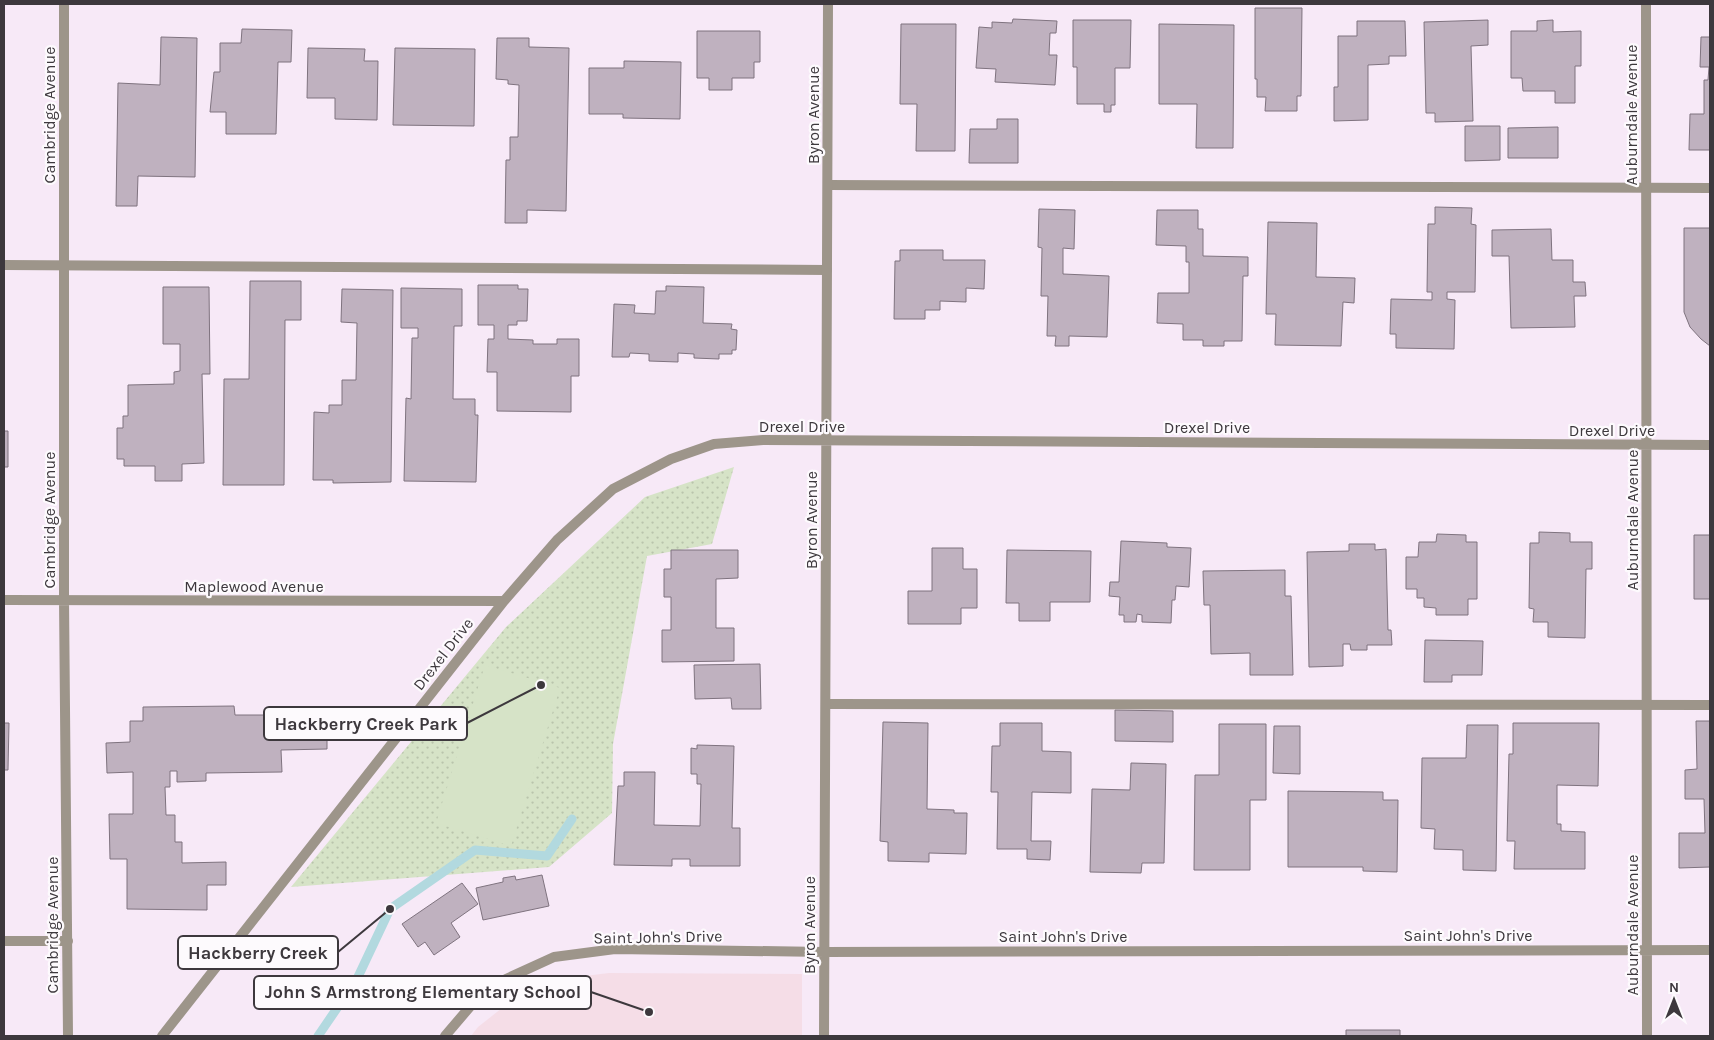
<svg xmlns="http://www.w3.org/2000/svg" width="1714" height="1040" font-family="Karla,sans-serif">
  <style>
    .education { fill: #f5dde7 }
    .park { fill: url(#park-dots) }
    .garden { fill: #d6e3c7 }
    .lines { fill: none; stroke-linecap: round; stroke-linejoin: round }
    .stream { stroke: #b2d9df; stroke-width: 9 }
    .building { fill: #bfb1bf; stroke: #7f737f }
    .lane { stroke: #9d958a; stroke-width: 10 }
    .street { stroke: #9d958a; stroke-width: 10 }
    .labels { text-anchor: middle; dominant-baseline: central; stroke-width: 4.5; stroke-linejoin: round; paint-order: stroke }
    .street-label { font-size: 16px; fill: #3d383d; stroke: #fdfafd }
    .leader { fill: none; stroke: #3d383d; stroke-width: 2 }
    .callout-dot { fill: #3d383d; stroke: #fdfafd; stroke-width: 2 }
    .callout { fill: #fdfafd; stroke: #3d383d; stroke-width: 2 }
    .callout-label { font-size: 18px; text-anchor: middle; font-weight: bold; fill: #3d383d }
  </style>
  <defs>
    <pattern id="park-dots" width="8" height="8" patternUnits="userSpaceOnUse" patternTransform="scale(1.25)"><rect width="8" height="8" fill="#d6e3c7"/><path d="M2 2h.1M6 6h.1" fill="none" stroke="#b9c4ac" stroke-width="1.8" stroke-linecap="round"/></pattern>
  </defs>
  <rect width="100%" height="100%" fill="#f7e9f7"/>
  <path class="education" d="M609 973 802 974V1036H471L478 1027 516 997 560 979Z"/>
  <path class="park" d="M734 467 712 544 647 556 613 744 612 813 549 867 291 887 506 627 645 497Z"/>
  <path class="garden" d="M485 665 560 688 511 846 436 823Z"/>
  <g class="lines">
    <path class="stream" d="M318 1036 357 979 390 909 475 850 547 856 572 819"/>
  </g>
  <path class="building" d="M1255 8H1302L1301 96H1297V111H1265L1266 97H1257V79H1255Z
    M1013 19 1057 21 1056 33H1050L1049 55H1057L1055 85 995 82 996 69 976 68 979 27 992 28V22L1012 23Z
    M1073 20H1131L1130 68H1115V105H1111V112H1104V104H1077V67H1073Z
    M1488 20V45L1471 46 1473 121 1435 122V113H1426L1424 22Z
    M1553 20V32L1581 31V66H1575V103H1555V91H1523L1522 78H1511V31H1537V21Z
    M1357 21H1405L1406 56H1389V64L1368 65V120L1334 121V87H1338V36H1357Z
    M901 24H956L955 151H916L917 104H900Z
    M1159 24 1234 25 1233 148H1196L1197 104H1159Z
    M242 29 292 30 291 62H278L276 134H226V112H210L214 72H220V43H241Z
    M697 31H760V62H754V78H732V90H709V78H697Z
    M161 37 197 38 195 177 138 176 137 206H116L118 83 160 85Z
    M1701 37H1710V150H1689L1690 114H1704V80H1708L1709 67H1700Z
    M497 38H529V47L569 48 566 211 527 210V223H505L506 160H510V137H518L519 85 508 84V80L496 79Z
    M308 48 365 49 364 61H378L377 120 335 119V98H307Z
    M395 48 475 49 474 126 393 125Z
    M624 61 681 62 680 119 623 118V114H589V68H624Z
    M997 119H1018V163H969L970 129H997Z
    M1465 126H1500V160L1465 161Z
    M1558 127V158H1508V128Z
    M1435 207 1472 208 1471 224 1476 225 1475 292H1447V299L1455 300 1454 349 1396 348V334H1390L1391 299 1432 300V292H1427L1428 224H1435Z
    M1039 209 1075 210 1074 249 1063 248V274L1109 276 1107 337 1069 336V346H1055L1056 336H1047L1048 296H1041L1042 248 1038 247Z
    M1157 210H1198V229H1203V256L1248 257V276H1243L1242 341H1224V346H1203V340H1183V324L1157 323 1158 293H1189V262H1186V246L1156 245Z
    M1268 222 1317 223 1316 277 1355 278 1354 303 1343 302 1341 346 1275 345 1276 314H1266Z
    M1684 228H1710V346L1701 339 1690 327 1684 312Z
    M1551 229 1552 260H1573V282H1585L1586 296H1574L1575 327 1511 328 1509 256H1492V230Z
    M900 250H943V260H985L984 289 966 288V302L940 301V310H925V319H894L895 261H900Z
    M250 281H301V320H285L284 485H223L224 379H249Z
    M478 285H518V289H528L527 321H517V325H508V339L533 340V344H557V339H579V376H571V412L497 411V372H487L488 339H494V325H478Z
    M666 286 704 287 703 323 732 324 731 329 737 330 736 350H732V354H719V359L694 358V354L678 353V362L649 361V354L630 353 629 357H612L614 304 635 305 634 313 655 314 656 291H666Z
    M163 287H209L210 374H202L204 463 182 464V481H155V466H124V459H117V428H123V416H128V385L174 384V372L180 371V344H163Z
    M401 288 462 289V326H454L453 399H475V415H478L476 482 404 481 406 398 411 399 412 338H418V328H401Z
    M342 289 393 290 391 482 333 483V480H313L314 412 329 413V405H342V380H356L357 323 341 322Z
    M4 431H8V467H4Z
    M1539 532 1570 533V542H1592V569H1586L1585 638 1548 637V622H1533L1534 609 1529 608 1530 543H1539Z
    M1437 534 1466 535V542H1477V599H1468V615H1436V608L1424 607V598H1417V589H1406V557H1418L1419 542H1436Z
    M1694 535H1710V599H1694Z
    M1121 541 1167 543V547L1191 548 1189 587 1176 586 1175 600H1172L1171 623 1142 622V615L1137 614 1136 622H1124V615H1119L1120 597 1109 596 1110 582H1119Z
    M1349 544H1375V550L1386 549 1388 630H1391L1392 645H1367V650H1351L1350 644H1343V666L1309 667 1307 552 1349 551Z
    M932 548H963V569H977V608H961V624H908V591H932Z
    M671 550H738V578L716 579V628H734V661L662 662V630H671V597H664V569H671Z
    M1007 550 1091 551 1090 602H1050V621H1019V603H1006Z
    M1285 570V596H1291L1293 675H1250V653L1211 654 1210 605H1204L1203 571Z
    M1425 640 1483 641 1482 675H1452V682H1424Z
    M760 664 761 709H732L731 698 695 699 694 665Z
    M234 706 235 715H283L284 721 327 720V749L281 750 282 772 206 773V781L177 782V771H170V787H165L166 815H175V842H182V863L226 862V885H207V910L127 909V859H110L109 814H133V772L107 773 106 743 130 742V721H143V707Z
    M1115 710 1173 711V742L1115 741Z
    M1696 721H1710V867L1679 868V833H1705L1704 799H1685V770L1697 769Z
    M883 722 928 723 927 809 954 810V813H967L966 854 929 853V862L888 861V842L880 841Z
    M4 723H9L8 770H4Z
    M1000 723H1042V751L1071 752V793L1032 792 1031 841H1051L1050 860 1027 859V849H997L998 792H991L992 746H1000Z
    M1513 723H1599L1598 786 1557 785V824H1561V831L1585 832V869H1514L1515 841H1507L1509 754H1513Z
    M1219 724H1266V800H1250V870H1194L1195 775H1219Z
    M1467 725H1498L1496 871 1463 870V850L1434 849 1435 829 1421 828 1422 758H1466Z
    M1274 726H1300V774L1273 773Z
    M697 745 734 746 732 828H740V866H690V859H672V866L614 865 618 786H624V772H655L654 825 700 826 701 784H697V774H691V748L697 749Z
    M1131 763 1166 764 1164 863H1142L1141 873 1090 872 1092 789 1130 790Z
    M1288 791 1383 792V800H1398L1397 872 1363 871V867H1288Z
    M542 875 549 906 483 920 476 888 503 882V878L515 876 516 880Z
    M462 883 478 904 451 923 460 937 434 955 425 942 418 947 402 924Z
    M1346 1030H1400V1036H1346Z"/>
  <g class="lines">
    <path class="lane" d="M828 185 1710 188
      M4 265 827 270
      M826 704 1710 705
      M4 941H68"/>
    <path class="street" d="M64 4V600L68 1036
      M1646 4 1647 1036
      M4 600 504 601
      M162 1036 504 601 557 540 613 489 671 459 714 444 763 440 1710 445
      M445 1036 474 1002 506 979 554 957 615 949 824 952 1710 950
      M824 1036 828 4"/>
  </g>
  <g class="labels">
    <g class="street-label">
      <text transform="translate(49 115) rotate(-90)">Cambridge Avenue</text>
      <text transform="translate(813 115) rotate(-90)">Byron Avenue</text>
      <text transform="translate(1631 115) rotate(-90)">Auburndale Avenue</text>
      <text x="802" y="426">Drexel Drive</text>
      <text x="1207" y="427">Drexel Drive</text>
      <text x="1612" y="430">Drexel Drive</text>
      <text transform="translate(49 520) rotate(-90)">Cambridge Avenue</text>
      <text transform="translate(811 520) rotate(-90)">Byron Avenue</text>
      <text transform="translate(1632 520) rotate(-90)">Auburndale Avenue</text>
      <text x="254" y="586">Maplewood Avenue</text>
      <text transform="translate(443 654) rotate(-52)">Drexel Drive</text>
      <text transform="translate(52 925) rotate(-90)">Cambridge Avenue</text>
      <text transform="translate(809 925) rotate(-90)">Byron Avenue</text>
      <text transform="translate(1632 925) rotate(-90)">Auburndale Avenue</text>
      <text x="1468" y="935">Saint John's Drive</text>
      <text x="1063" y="936">Saint John's Drive</text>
      <text transform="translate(658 937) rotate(-1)">Saint John's Drive</text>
    </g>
  </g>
  <path class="leader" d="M541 685L467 723M390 909L338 952M649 1012L591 992"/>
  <g class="callout-dot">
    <circle cx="541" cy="685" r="5"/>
    <circle cx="390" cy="909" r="5"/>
    <circle cx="649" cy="1012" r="5"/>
  </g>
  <g class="callout">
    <rect x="264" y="707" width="203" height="33" rx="5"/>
    <rect x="178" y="936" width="160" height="33" rx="5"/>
    <rect x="254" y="976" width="337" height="33" rx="5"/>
  </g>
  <g class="callout-label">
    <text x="366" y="730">Hackberry Creek Park</text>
    <text x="258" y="959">Hackberry Creek</text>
    <text x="423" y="998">John S Armstrong Elementary School</text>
  </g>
  <rect width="1714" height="1040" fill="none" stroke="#3d383d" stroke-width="10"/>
  <g transform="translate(1674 1000)" stroke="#fdfafd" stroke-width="4" paint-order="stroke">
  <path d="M0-4L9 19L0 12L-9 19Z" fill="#3d383d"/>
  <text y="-8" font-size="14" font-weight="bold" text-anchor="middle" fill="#3d383d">N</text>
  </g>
</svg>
